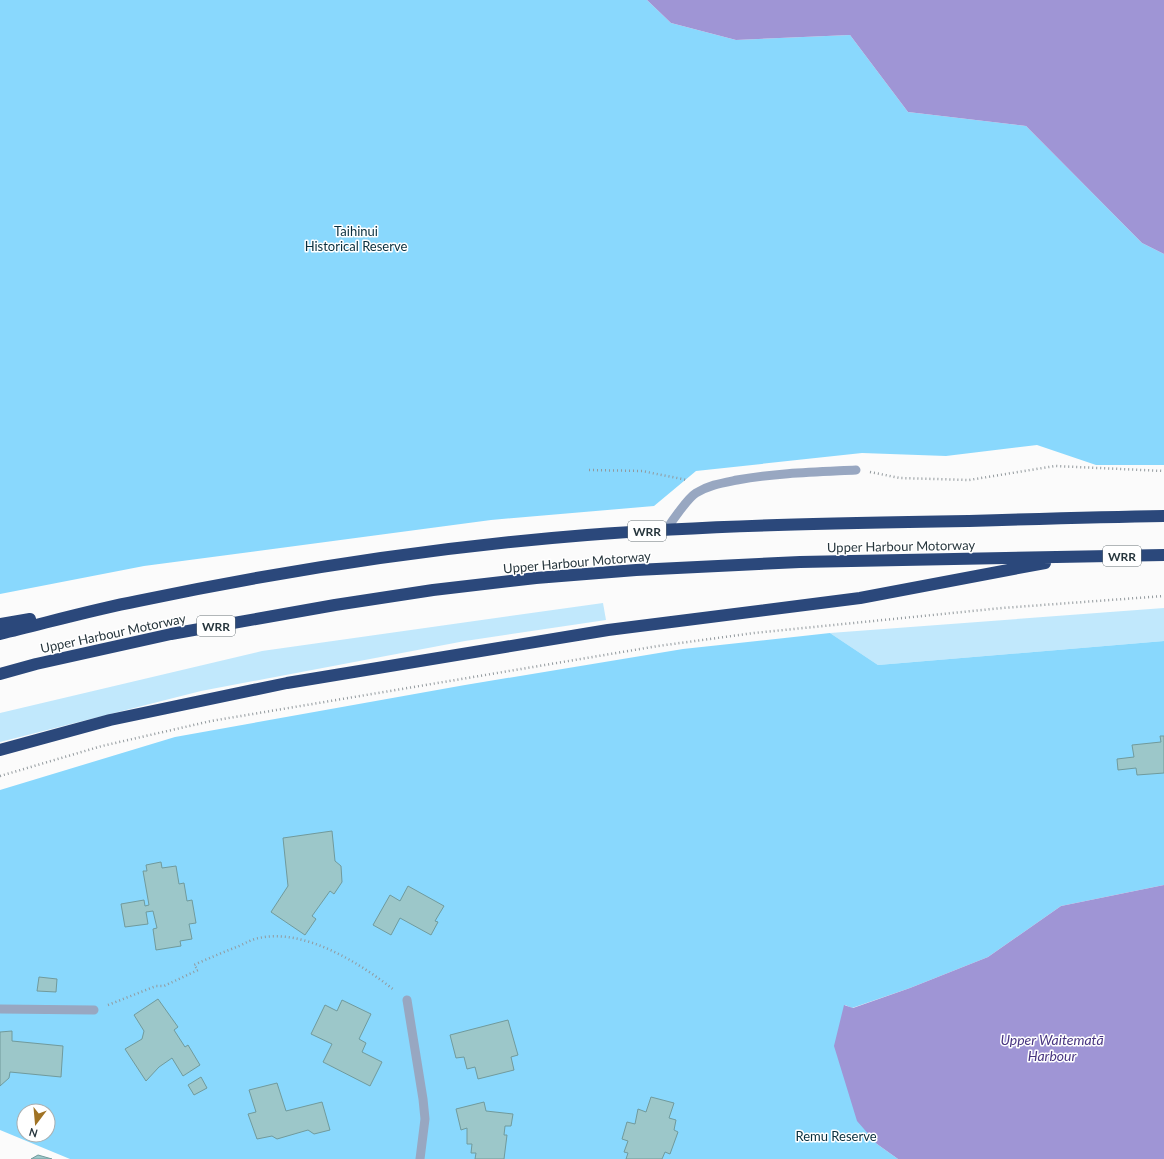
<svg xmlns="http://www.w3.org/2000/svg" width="1164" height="1159" font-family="Lato,sans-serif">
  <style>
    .green { fill: #c1e8fc }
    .forest { fill: #89d8fd; fill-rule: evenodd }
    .water { fill: #9f95d5 }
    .building { fill: #9cc7c9; stroke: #709a9c }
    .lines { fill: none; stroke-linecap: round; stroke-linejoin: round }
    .path { stroke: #92999d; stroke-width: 2.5; stroke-dasharray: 1 3; stroke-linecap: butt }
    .service { stroke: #98a7c1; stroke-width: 9 }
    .motorway { stroke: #2b487b; stroke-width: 12 }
    .labels { text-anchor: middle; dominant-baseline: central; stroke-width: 3; stroke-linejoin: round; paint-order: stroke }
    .shield { fill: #fff; stroke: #687277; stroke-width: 1 }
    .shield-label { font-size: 12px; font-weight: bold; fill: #27363d }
    .park-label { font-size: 13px; fill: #082e3d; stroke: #fff }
    .street-label { font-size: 13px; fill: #27363d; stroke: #fff }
    .water-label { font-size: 14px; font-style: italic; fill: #483581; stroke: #fff }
  </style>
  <rect width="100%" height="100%" fill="#fbfbfb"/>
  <path class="green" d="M603 603 606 620 465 641 201 691 0 742V713L262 651Z
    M1164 608V641L878 665 830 633Z"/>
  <path class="forest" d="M0 0H647L671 23 736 40 850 35 908 112 1026 126 1142 243 1164 254V465H1096L1037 445 946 456 862 453 696 471 654 506 491 520 144 566 0 594Z
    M830 633 878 665 1164 641V885L1061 906 988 957 910 988 852 1008 845 1005 877 1144 898 1159H70L0 1130V790L175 737 465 685 683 649ZM24 1111H48V1135H24Z"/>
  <path class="water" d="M647 0H1164V254L1142 243 1026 126 908 112 850 35 736 40 671 23Z
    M1164 885V1159H898L877 1144 857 1121 834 1046 844 1005 853 1008 910 988 988 957 1061 906Z"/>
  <path class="building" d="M1160 736H1164V773L1137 775 1136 768 1118 770 1117 759 1134 757 1132 745 1161 742Z
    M332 831 335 861 341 866 342 882 334 894 330 891 312 916 316 919 305 935 271 912 288 886 283 838Z
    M161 862 162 868 176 866 179 884 184 883 187 901 192 900 196 923 189 924 192 939 180 941 181 946 156 950 153 929 157 928 153 911 146 912 148 924 125 927 121 904 144 900 145 906 149 905 143 871H147L146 865Z
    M408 886 444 906 435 921 438 922 431 935 400 918 391 935 373 925 390 895 400 901Z
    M39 977 57 979 56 992 37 991Z
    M158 999 178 1027 174 1030 185 1047 188 1045 200 1065 183 1076 172 1058 159 1067 146 1081 125 1049 142 1039 144 1031 134 1015Z
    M342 1000 371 1014 359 1039 366 1043 362 1052 382 1062 370 1086 323 1062 332 1044 311 1034 325 1005 337 1011Z
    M508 1020 518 1055 511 1057 514 1070 478 1079 475 1067 467 1069 464 1057 456 1058 450 1035Z
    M12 1031V1041L63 1046 61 1077 10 1072 9 1078 0 1086V1032Z
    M201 1077 207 1088 194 1095 188 1085Z
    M277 1083 286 1111 322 1102 330 1130 314 1134 308 1130 277 1139 272 1136 257 1139 248 1114 256 1112 249 1090Z
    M651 1097 674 1103 669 1118 676 1120 674 1130 678 1132 670 1154 665 1152 662 1159H626L628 1153 624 1152 628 1141 622 1139 627 1122 635 1124 638 1109 646 1112Z
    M484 1102 486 1111 513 1114 511 1126H505L504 1135H507L504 1159H475L476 1153H471L472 1144H467V1128L461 1130 456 1109Z
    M38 1155 52 1159H31Z"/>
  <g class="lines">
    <path class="path" d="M589 470 642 471 687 480
      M870 472 900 478 969 480 1055 466 1164 471
      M0 776 102 746 211 721 658 646 754 633 1002 608 1164 596
      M108 1005 156 986H164L198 970 194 965C209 958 224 952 239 946 246 943 252 939 259 938 304 928 360 963 394 990"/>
    <path class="service" d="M667 529C672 521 688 498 696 493 709 485 722 483 737 480 776 473 816 472 856 470
      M407 1000 423 1099 425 1119 420 1159
      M0 1009 94 1010"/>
    <path class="motorway" d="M0 624 30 619
      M0 634C46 623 91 610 138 601 286 570 436 547 587 535 714 525 842 523 969 521 1034 519 1099 517 1164 516
      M0 674 36 664 171 634 335 605 433 590 536 578 636 570 800 562 1164 555
      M0 750 110 720 287 683 608 630 860 598 1045 563"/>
  </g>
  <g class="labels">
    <g class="shield">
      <rect x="628" y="521" width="38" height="20" rx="3"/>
      <rect x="1103" y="546" width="38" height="20" rx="3"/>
      <rect x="197" y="616" width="38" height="20" rx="3"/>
    </g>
    <g class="shield-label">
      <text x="647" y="531">WRR</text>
      <text x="1122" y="556">WRR</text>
      <text x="216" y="626">WRR</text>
    </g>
    <g class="park-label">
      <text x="356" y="231">Taihinui<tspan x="356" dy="15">Historical Reserve</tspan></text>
      <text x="836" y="1136">Remu Reserve</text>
    </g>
    <g class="street-label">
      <text transform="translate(901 546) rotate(-1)">Upper Harbour Motorway</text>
      <text transform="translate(577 562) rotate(-5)">Upper Harbour Motorway</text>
      <text transform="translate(113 633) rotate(-12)">Upper Harbour Motorway</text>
    </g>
    <g class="water-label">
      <text x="1052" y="1039">Upper Waitematā<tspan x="1052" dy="16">Harbour</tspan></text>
    </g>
  </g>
  <g transform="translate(36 1123) rotate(196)"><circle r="19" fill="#ffffff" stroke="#a9afb1"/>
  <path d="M0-3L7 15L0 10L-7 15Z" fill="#a07325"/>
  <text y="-6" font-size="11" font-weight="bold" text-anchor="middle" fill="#27363d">N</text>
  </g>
</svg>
